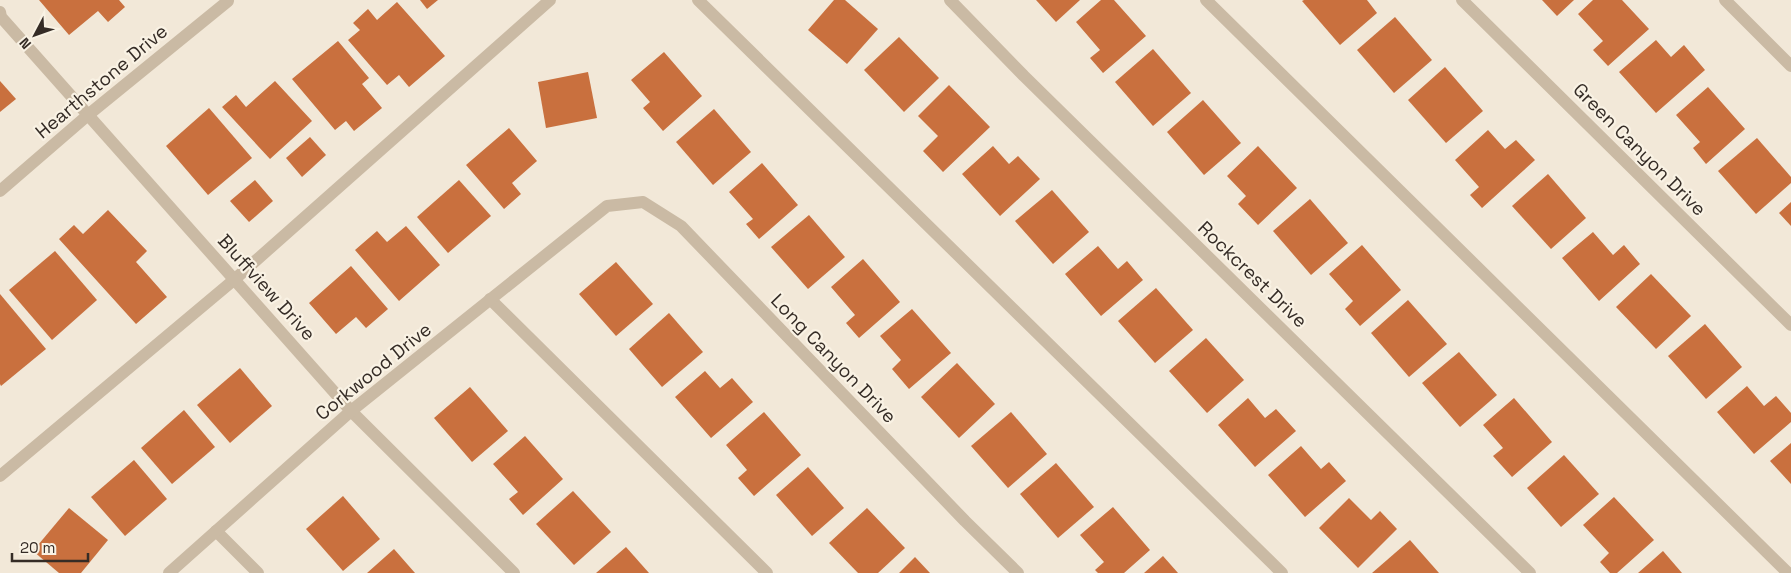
<svg xmlns="http://www.w3.org/2000/svg" width="1791" height="573" font-family="'Space Grotesk',sans-serif">
<style>
.building{fill:#c9703e}
.lines{fill:none;stroke-linecap:round;stroke-linejoin:round}
.lane{stroke:#cabaa4;stroke-width:12}
.street{stroke:#cabaa4;stroke-width:12}
.labels{text-anchor:middle;stroke-width:4.5;stroke-linejoin:round;paint-order:stroke}
.street-label{font-size:19px;fill:#352c26;stroke:#f9f2e4}
</style>
<rect width="100%" height="100%" fill="#f2e8d8"/>
<!-- building -->
<g class="building">
<path d="M39,0H119L125,7L108,22L98,11L69,35Z"/>
<path d="M420,0H438L427,9Z"/>
<path d="M834,0H845L878,29L847,64L808,30Z"/>
<path d="M1036,0H1080L1056,22Z"/>
<path d="M1101,0H1114L1146,36L1103,73L1090,58L1100,50L1076,22Z"/>
<path d="M1304,0H1367L1377,13L1340,45L1302,1Z"/>
<path d="M1542,0H1574L1557,16Z"/>
<path d="M1593,0H1622L1649,29L1608,66L1593,50L1603,41L1578,14Z"/>
<path d="M397,2L445,56L409,87L399,75L387,85L348,40L360,30L353,23L368,9L377,20Z"/>
<path d="M1395,17L1432,60L1394,93L1357,50Z"/>
<path d="M899,37L939,78L904,112L864,70Z"/>
<path d="M1656,40L1671,57L1684,45L1705,70L1656,113L1619,72Z"/>
<path d="M338,41L369,78L362,84L382,108L354,131L346,121L335,130L292,79Z"/>
<path d="M1153,49L1191,93L1153,126L1115,82Z"/>
<path d="M664,52L702,96L663,131L643,108L650,102L631,80Z"/>
<path d="M1445,67L1483,111L1446,143L1408,100Z"/>
<path d="M588,72L597,118L546,128L538,82Z"/>
<path d="M0,81L16,99L0,112Z"/>
<path d="M275,81L312,121L270,159L222,107L236,95L246,107Z"/>
<path d="M949,85L990,127L943,172L923,151L938,136L918,116Z"/>
<path d="M1708,87L1745,129L1706,164L1693,148L1700,142L1676,115Z"/>
<path d="M1203,100L1241,143L1204,175L1167,132Z"/>
<path d="M209,108L252,158L208,195L166,146Z"/>
<path d="M714,109L751,152L713,185L676,142Z"/>
<path d="M509,128L537,161L512,183L521,194L504,209L466,165Z"/>
<path d="M1488,130L1505,149L1516,140L1535,160L1482,208L1470,195L1479,187L1455,160Z"/>
<path d="M310,137L326,155L302,177L286,158Z"/>
<path d="M1757,138L1791,177V183L1756,214L1718,171Z"/>
<path d="M993,146L1009,164L1018,156L1040,179L1000,216L962,174Z"/>
<path d="M1258,146L1297,188L1258,225L1238,204L1246,196L1227,176Z"/>
<path d="M762,163L798,205L759,239L746,224L753,219L729,192Z"/>
<path d="M1548,174L1586,218L1551,249L1512,206Z"/>
<path d="M255,180L273,201L249,222L230,201Z"/>
<path d="M459,180L491,216L448,253L417,217Z"/>
<path d="M1052,190L1089,232L1053,264L1015,221Z"/>
<path d="M1310,199L1348,243L1311,275L1273,231Z"/>
<path d="M1791,202V226L1779,213Z"/>
<path d="M108,210L147,251L136,262L167,297L136,324L59,239L74,225L83,234Z"/>
<path d="M809,215L845,257L808,289L771,247Z"/>
<path d="M406,226L440,265L399,301L355,250L377,231L387,242Z"/>
<path d="M1593,232L1613,255L1624,245L1640,264L1599,301L1562,258Z"/>
<path d="M1362,245L1401,290L1360,326L1345,309L1353,301L1329,274Z"/>
<path d="M1098,246L1118,269L1127,261L1143,280L1101,316L1065,274Z"/>
<path d="M55,251L97,300L52,340L9,290Z"/>
<path d="M863,259L900,302L859,338L846,323L855,315L831,287Z"/>
<path d="M616,262L653,304L616,336L579,294Z"/>
<path d="M351,266L388,309L366,328L356,317L336,334L309,303Z"/>
<path d="M1651,274L1691,316L1656,349L1616,307Z"/>
<path d="M1156,288L1193,330L1155,363L1118,321Z"/>
<path d="M0,294L46,349L1,386L0,384Z"/>
<path d="M1408,300L1447,344L1409,377L1371,333Z"/>
<path d="M912,309L951,353L909,389L892,369L901,360L880,336Z"/>
<path d="M669,313L703,352L662,387L629,349Z"/>
<path d="M1705,324L1742,367L1706,399L1668,356Z"/>
<path d="M1206,338L1244,380L1207,413L1169,371Z"/>
<path d="M1459,352L1497,395L1460,427L1422,383Z"/>
<path d="M957,363L995,404L959,438L921,397Z"/>
<path d="M240,368L272,406L230,443L197,405Z"/>
<path d="M705,371L720,388L732,378L753,402L711,438L675,397Z"/>
<path d="M1747,386L1764,406L1776,396L1791,413V422L1754,454L1717,412Z"/>
<path d="M470,387L508,431L472,462L434,418Z"/>
<path d="M1248,398L1265,418L1276,409L1296,431L1255,467L1218,425Z"/>
<path d="M1514,398L1552,442L1512,477L1493,456L1503,448L1483,425Z"/>
<path d="M184,410L215,447L172,484L141,448Z"/>
<path d="M764,412L801,455L754,496L738,478L747,470L726,445Z"/>
<path d="M1011,412L1047,454L1008,488L971,446Z"/>
<path d="M525,436L563,479L523,515L509,499L518,492L493,464Z"/>
<path d="M1791,443V484L1770,461Z"/>
<path d="M1301,446L1321,469L1329,462L1346,481L1305,517L1268,475Z"/>
<path d="M1564,455L1599,494L1561,527L1527,488Z"/>
<path d="M134,460L167,499L125,536L91,497Z"/>
<path d="M1056,463L1094,507L1058,538L1020,494Z"/>
<path d="M808,467L844,508L812,536L776,495Z"/>
<path d="M573,491L611,532L574,565L536,524Z"/>
<path d="M343,496L380,539L343,571L306,529Z"/>
<path d="M1614,497L1654,540L1617,573H1610L1600,562L1609,553L1583,525Z"/>
<path d="M1349,498L1371,520L1380,511L1397,529L1358,568L1319,528Z"/>
<path d="M1113,507L1150,550L1124,573H1098L1095,570L1104,562L1080,535Z"/>
<path d="M69,508L108,540L81,573H59L33,551Z"/>
<path d="M867,508L905,548L878,573H858L829,543Z"/>
<path d="M1410,540L1439,573H1372Z"/>
<path d="M626,547L649,573H596Z"/>
<path d="M394,549L415,573H367Z"/>
<path d="M1663,551L1682,573H1638Z"/>
<path d="M1163,556L1178,573H1144Z"/>
<path d="M915,557L930,573H899Z"/>
</g>
<g class="lines">
<!-- lane -->
<g class="lane">
<path d="M698,0L1282,573"/>
<path d="M1206,0L1788,573"/>
<path d="M1725,0L1791,66"/>
<path d="M490,299L767,573"/>
<path d="M0,476L235,279L550,0"/>
<path d="M216,531L258,573"/>
</g>
<!-- street -->
<g class="street">
<path d="M950,0L1024,76L1530,573"/>
<path d="M1462,0L1791,325"/>
<path d="M0,12L1,17L351,411L514,573"/>
<path d="M0,191L88,115L228,1"/>
<path d="M169,573L351,411L607,206L643,202L681,226L965,521L1018,573"/>
</g>
</g>
<g class="labels">
<!-- street labels -->
<g class="street-label">
<text transform="translate(101 81) rotate(-40)" y="7">Hearthstone Drive</text>
<text transform="translate(1640 149) rotate(45)" y="7">Green Canyon Drive</text>
<text transform="translate(1253 274) rotate(44)" y="7">Rockcrest Drive</text>
<text transform="translate(267 287) rotate(48)" y="7">Bluffview Drive</text>
<text transform="translate(834 358) rotate(46)" y="7">Long Canyon Drive</text>
<text transform="translate(373 371) rotate(-39)" y="7">Corkwood Drive</text>
</g>
</g>
<!-- north arrow -->
<g transform="translate(35 35) rotate(229)" stroke="#f9f2e4" stroke-width="4" paint-order="stroke">
<path d="M0-4L9 19L0 12L-9 19Z" fill="#352c26"/>
<text y="-8" font-size="14" font-weight="bold" text-anchor="middle" fill="#352c26">N</text>
</g>
<!-- scale -->
<path d="M12 553v8h76v-8" fill="none" stroke="#352c26" stroke-width="2.5"/>
<text x="20" y="553" font-size="15" fill="#352c26" stroke="#f9f2e4" stroke-width="4" paint-order="stroke">20 m</text>
</svg>
